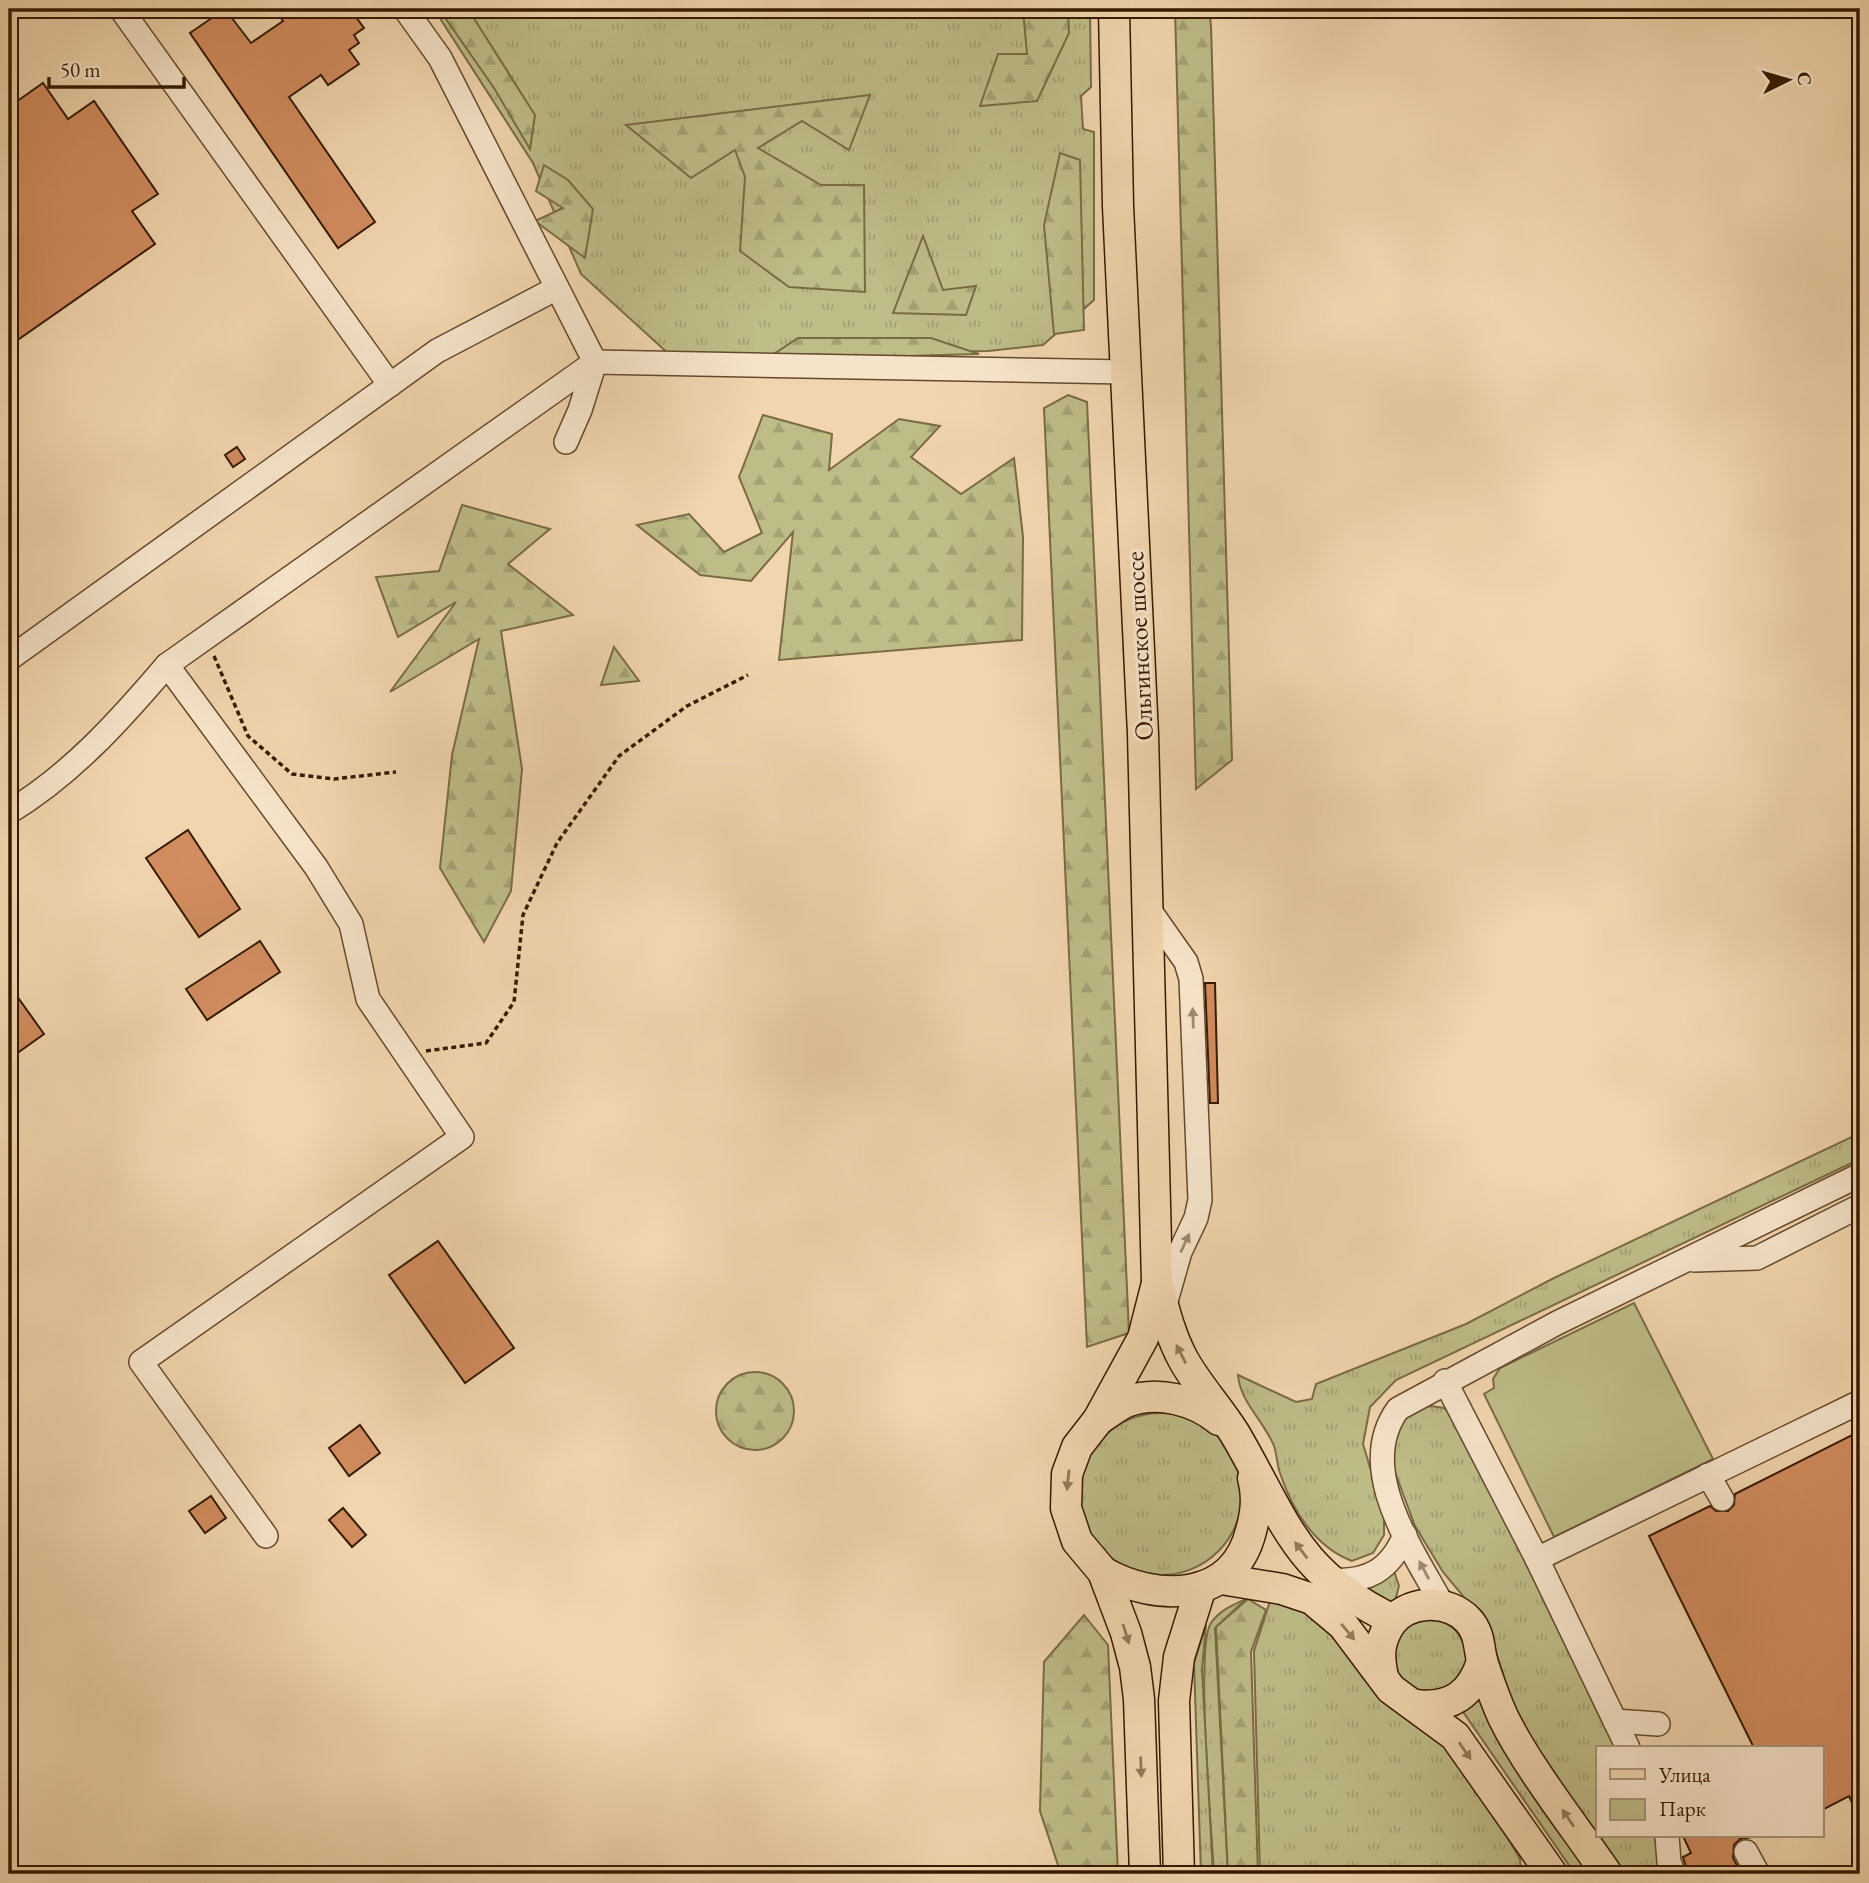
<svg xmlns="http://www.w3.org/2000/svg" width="1869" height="1883" font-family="'EB Garamond',serif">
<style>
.grass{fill:url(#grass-tufts);stroke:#7a6b44;stroke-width:2}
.forest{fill:url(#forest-firs);stroke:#7a6b44;stroke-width:2}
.park{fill:#bebc87;stroke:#7a6b44;stroke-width:2}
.building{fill:#d18c5f;stroke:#361a00;stroke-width:2}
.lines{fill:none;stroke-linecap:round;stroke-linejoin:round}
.minor-casing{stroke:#65492c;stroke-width:26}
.major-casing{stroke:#361a00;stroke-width:33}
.path{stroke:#361a00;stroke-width:3.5;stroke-dasharray:5 3.5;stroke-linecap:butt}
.minor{stroke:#f6e4ca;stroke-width:23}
.major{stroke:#f1d5ae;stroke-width:30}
.oneway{fill:#a0896f}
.oneway2{fill:#947857}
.labels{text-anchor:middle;stroke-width:6;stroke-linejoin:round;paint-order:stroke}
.street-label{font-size:26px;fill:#361a00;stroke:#f6e4ca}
</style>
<defs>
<pattern id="grass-tufts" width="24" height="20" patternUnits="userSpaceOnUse" patternTransform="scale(1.75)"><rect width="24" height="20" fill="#bebc87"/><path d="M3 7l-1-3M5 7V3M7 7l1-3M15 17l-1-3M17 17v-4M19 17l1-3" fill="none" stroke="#a4a173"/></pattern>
<pattern id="forest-firs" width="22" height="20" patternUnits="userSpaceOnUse" patternTransform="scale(1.75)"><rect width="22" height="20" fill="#bebc87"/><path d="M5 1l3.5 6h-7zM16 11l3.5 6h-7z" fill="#a4a173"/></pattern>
</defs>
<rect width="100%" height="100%" fill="#f1d5ae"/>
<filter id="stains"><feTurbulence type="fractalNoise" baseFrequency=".00286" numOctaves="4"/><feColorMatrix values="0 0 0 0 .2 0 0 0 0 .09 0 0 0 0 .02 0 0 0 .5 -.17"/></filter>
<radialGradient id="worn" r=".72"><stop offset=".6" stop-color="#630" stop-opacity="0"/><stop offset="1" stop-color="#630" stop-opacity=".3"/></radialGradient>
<!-- grass -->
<g class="grass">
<path d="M434,9H1090L1091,87L1081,96L1083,129L1094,132V300L1043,345L988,351L672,357L581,274L533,163Z"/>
<path d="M1860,1133V1159L1396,1380L1370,1407L1363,1444L1384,1514V1535L1373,1553L1352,1561C1315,1547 1292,1510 1280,1473C1277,1464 1277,1455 1274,1446C1264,1421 1240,1402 1238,1375L1296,1402L1312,1399L1316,1384L1466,1324L1554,1278Z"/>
<path d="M1431,1406L1444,1408L1456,1418L1616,1748H1598V1836H1658L1666,1874H1615L1542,1764L1512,1703L1488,1626L1443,1572L1415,1526L1389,1456L1394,1425L1413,1410Z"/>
<circle cx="1161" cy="1494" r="81"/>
<path d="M1393,1568L1399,1586L1395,1601L1388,1605L1357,1587Z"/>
<path d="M1293,1598L1332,1626L1363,1678L1390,1701L1437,1734L1489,1806L1520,1859L1521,1874H1467L1463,1871L1465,1874H1260L1254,1651L1270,1601Z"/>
<path d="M1246,1599L1215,1628L1228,1874H1214C1212,1835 1195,1646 1211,1623C1220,1610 1233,1605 1246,1599Z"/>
<path d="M1432,1619C1457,1624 1462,1636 1469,1659L1450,1691L1412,1692L1394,1672C1393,1641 1396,1623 1432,1619Z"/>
<path d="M1206,1625L1202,1669L1213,1874H1201L1194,1663Z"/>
<path d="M1483,1685L1598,1874H1575L1457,1703Z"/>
</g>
<!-- forest -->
<g class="forest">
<path d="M439,9H468L535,115L530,149L494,88Z"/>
<path d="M1023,9H1068L1069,33L1037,101L980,106L998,54H1027Z"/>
<path d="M1175,9H1209L1211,26L1232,760L1196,789Z"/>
<path d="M870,95L849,150L802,121L758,148L821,185H864L865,292L789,287L740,251L745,177L735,150L691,178L626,125Z"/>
<path d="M1060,153L1080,160L1084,330L1054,334L1044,225Z"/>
<path d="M544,165L568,180L593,209L585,258L535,221L563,208L536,191Z"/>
<path d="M923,236L943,290L976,286L966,315L893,313Z"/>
<path d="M798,338H931L979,354L765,360Z"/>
<path d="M1068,395L1087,402L1129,1333L1087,1347L1044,408Z"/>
<path d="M763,415L832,434L829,470L899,419L940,426L911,457L961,494L1014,458L1023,537L1022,640L779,660L793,532L751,581L700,575L637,525L689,514L724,552L762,533L739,477Z"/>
<path d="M462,505L550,529L508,564L573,615L501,631L522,769L511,891L484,942L440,868L452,755L479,639L390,692L456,602L398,637L376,577L439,571Z"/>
<path d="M614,647L639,681L601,685Z"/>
<circle cx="755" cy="1411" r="39"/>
<path d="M1248,1599L1266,1610L1251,1652L1258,1874H1228L1216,1627Z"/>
<path d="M1084,1615L1108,1645L1118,1874H1061L1040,1811L1044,1662Z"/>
</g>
<!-- park -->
<path class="park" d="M1634,1303L1713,1459L1554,1537L1484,1394L1494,1388L1493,1379L1500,1368Z"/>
<!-- building -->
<g class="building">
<path d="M225,9L251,43L283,21L274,9H350L364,28L354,35L359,43L349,50L359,64L328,85L321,75L289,97L375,222L338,248L190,33Z"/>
<path d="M43,83L68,119L94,101L158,194L132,211L155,244L9,346V107Z"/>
<path d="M237,447L245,459L233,467L225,455Z"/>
<path d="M188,830L240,909L199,937L146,858Z"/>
<path d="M260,941L280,972L207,1020L186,989Z"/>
<path d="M1205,983H1215L1218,1103H1210Z"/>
<path d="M9,985L44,1034L9,1059Z"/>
<path d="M438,1241L514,1348L465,1383L389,1275Z"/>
<path d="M360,1425L380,1453L349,1476L329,1448Z"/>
<path d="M1860,1431V1820L1849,1796L1822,1810V1748H1754L1649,1536L1710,1506L1716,1511H1728L1734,1505L1735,1494Z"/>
<path d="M211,1496L226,1518L205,1533L189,1511Z"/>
<path d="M343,1508L366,1535L352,1547L329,1520Z"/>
<path d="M1683,1836H1758L1740,1839L1734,1845L1733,1858L1742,1874H1688L1683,1857L1691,1853Z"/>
</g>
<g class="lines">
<!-- minor casing -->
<g class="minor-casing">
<g id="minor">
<path d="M121,9L390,385"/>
<path d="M405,9L440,58L595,362L580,410L566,442"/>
<path d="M9,659L437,351L557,288"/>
<path d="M167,665L316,867L351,924L368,999L462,1137L141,1362L266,1536"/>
<path d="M9,812C71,775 121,719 167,665L595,362L1126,372"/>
<path d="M1148,908L1186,962L1191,979L1200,1200L1196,1218L1180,1252L1164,1308"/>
<path d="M1694,1260L1757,1258L1860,1206"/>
<path d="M1445,1381L1537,1559L1860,1402"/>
<path d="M1708,1475L1722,1499"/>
<path d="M1537,1559L1628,1748"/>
<path d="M1329,1580C1368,1583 1390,1570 1405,1535"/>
<path d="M1443,1606C1413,1550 1354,1469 1398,1409L1557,1323L1860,1175"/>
<path d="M1615,1721L1658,1724"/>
<path d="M1667,1836L1669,1862L1674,1874"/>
<path d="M1746,1852L1758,1874"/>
</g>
</g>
<!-- major casing -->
<g class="major-casing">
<g id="major">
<path d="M1114,9L1118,206L1143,734L1157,1283C1164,1309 1170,1335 1183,1359C1197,1385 1219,1408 1235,1434C1286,1521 1294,1572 1393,1620"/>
<path d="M1098,1420C1107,1414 1117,1406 1126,1402C1158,1390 1194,1400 1219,1420"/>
<path d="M1103,1572C1156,1602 1233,1603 1251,1531C1256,1513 1258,1497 1253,1478"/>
<path d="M1221,1579L1282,1589L1312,1599L1343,1625L1391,1689L1455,1736L1552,1874"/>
<path d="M1383,1677C1379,1658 1378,1644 1389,1626C1405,1600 1447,1598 1468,1620C1481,1634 1478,1648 1483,1664C1489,1682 1496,1702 1504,1719C1529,1769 1575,1827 1607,1874"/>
<path d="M1415,1705C1450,1709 1472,1695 1482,1661"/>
<path d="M1145,1874L1139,1699L1135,1667L1126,1633L1103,1572L1077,1541L1066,1508L1067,1474L1077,1447L1098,1420L1143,1338L1156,1287"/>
<path d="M1179,1874L1174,1701L1179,1657L1201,1587"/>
</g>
</g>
<!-- path -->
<g class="path">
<path d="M214,656L248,736L292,774L334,779L396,772"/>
<path d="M426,1051L486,1043L514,1002L523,915L557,843L619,756L687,706L748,675"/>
</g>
<!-- minor -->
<use href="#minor" class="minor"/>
<!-- major -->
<use href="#major" class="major"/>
</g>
<!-- one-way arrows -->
<defs><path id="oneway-solid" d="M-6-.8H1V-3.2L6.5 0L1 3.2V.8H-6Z" transform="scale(1.75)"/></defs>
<g class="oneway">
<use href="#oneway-solid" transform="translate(1193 1018) rotate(-92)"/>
<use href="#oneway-solid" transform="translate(1185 1243) rotate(-65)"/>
<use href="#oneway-solid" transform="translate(1424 1570) rotate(-118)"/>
</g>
<g class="oneway2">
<use href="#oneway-solid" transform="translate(1181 1354) rotate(-117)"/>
<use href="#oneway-solid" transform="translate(1068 1480) rotate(96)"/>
<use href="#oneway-solid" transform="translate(1301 1550) rotate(-127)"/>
<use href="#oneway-solid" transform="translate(1348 1632) rotate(50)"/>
<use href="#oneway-solid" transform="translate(1126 1634) rotate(73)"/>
<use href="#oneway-solid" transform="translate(1465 1751) rotate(55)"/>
<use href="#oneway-solid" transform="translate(1141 1767) rotate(88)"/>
<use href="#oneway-solid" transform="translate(1568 1818) rotate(-124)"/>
</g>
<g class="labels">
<!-- street labels -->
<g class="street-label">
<text transform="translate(1139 646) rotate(-93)" y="9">Ольгинское шоссе</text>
</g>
</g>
<!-- margin -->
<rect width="1869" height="1883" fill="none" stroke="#f1d5ae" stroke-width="35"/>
<rect x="10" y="10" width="1848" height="1862" fill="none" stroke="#361a00" stroke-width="3.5"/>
<rect x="18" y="18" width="1834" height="1848" fill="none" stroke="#361a00" stroke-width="2"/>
<!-- legend -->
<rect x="1596" y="1746" width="228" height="91" fill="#f6e4ca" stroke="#a99379" stroke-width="2"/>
<rect x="1610" y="1769" width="35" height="10" fill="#f1d5ae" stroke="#a99379" stroke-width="2"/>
<text x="1659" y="1782" font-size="21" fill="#361a00">Улица</text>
<rect x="1610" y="1799" width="35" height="21" fill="#bebc87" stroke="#a99379" stroke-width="2"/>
<text x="1659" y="1816" font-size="21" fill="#361a00">Парк</text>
<!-- north arrow -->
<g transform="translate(1788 80) rotate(85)" stroke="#f6e4ca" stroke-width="5" paint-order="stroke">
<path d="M0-5L12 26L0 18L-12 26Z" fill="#361a00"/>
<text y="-10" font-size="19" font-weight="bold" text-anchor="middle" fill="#361a00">С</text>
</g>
<!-- scale -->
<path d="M49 77v10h135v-10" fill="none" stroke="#361a00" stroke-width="3.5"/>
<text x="60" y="77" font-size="21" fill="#361a00" stroke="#f6e4ca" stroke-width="5" paint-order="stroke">50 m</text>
<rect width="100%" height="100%" filter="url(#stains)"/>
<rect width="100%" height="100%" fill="url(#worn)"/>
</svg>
